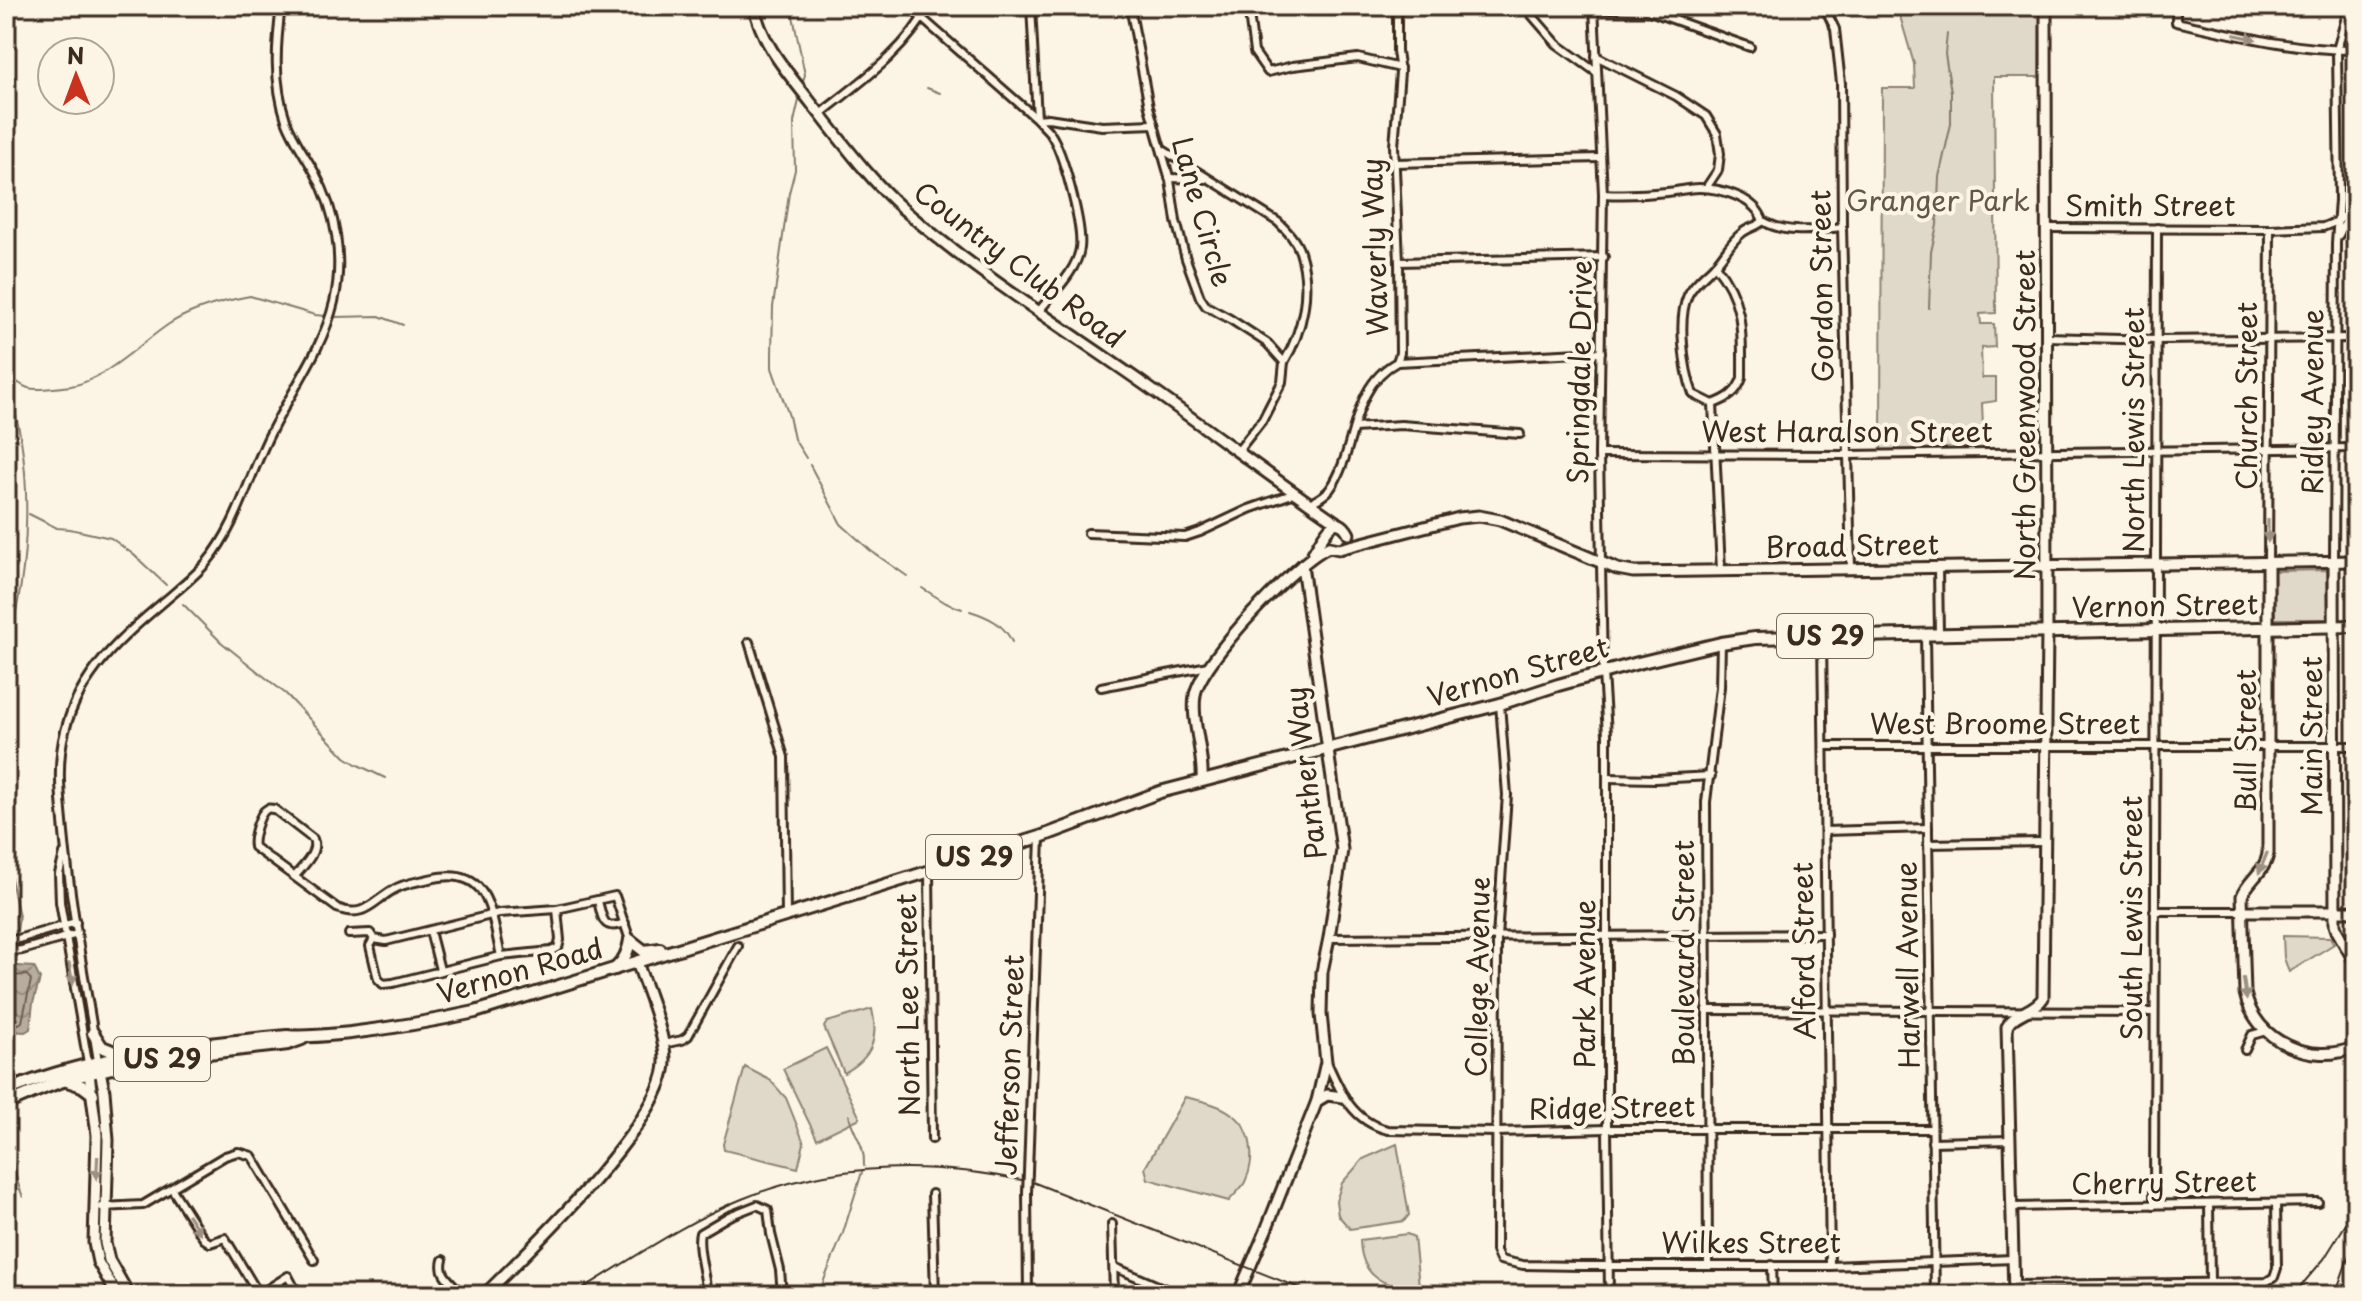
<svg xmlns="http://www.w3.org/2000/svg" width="2362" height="1301" font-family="'Playpen Sans',sans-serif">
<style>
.park{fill:#e0d8c8;stroke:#8e8173;stroke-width:2}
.water{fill:url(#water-waves);stroke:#85796b;stroke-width:2}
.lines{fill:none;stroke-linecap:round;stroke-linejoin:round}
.shore{stroke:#6d5e51;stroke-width:2}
.stream{stroke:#85796b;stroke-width:2}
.street-casing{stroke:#3b2a1e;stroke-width:12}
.secondary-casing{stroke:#3b2a1e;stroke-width:15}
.primary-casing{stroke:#3b2a1e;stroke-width:16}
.street{stroke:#fcf5e5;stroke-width:6}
.secondary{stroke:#fcf5e5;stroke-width:9}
.primary{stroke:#fcf5e5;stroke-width:10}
.rail{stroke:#3b2a1e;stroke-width:2}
.street-bridge-casing{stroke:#3b2a1e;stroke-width:12;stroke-linecap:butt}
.street-bridge{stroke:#fcf5e5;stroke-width:6}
.oneway{fill:#9c9082}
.labels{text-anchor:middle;stroke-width:8;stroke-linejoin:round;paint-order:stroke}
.shield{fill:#fcf5e5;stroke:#75675a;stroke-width:2}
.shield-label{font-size:26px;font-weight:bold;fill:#3b2a1e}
.park-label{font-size:28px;fill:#645648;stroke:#fcf5e5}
.street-label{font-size:28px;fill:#3b2a1e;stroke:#fcf5e5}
</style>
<defs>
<pattern id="water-waves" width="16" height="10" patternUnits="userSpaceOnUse" patternTransform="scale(2)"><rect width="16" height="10" fill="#b7ad9e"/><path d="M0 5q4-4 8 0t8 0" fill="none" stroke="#968d80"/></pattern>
</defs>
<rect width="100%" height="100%" fill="#fcf5e5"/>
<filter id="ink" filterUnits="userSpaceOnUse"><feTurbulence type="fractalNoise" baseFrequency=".0125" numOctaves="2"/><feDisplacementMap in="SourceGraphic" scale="16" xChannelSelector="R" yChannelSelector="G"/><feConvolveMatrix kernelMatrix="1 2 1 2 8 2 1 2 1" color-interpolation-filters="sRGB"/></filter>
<g filter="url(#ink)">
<!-- park -->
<g class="park">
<path d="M1897,6H2040L2039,77H1994L1996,313L1980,314L1981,324H1994L1995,347L1981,348L1982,378H1996V401L1982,403L1984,450L1881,452L1882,88H1915L1914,64Z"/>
<path d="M2327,570L2328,619H2275L2274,571Z"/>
<path d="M2283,936L2330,937L2334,944L2289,972L2284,958Z"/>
<path d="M872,1009C879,1039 872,1058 844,1073L824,1027L827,1022Z"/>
<path d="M826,1048L860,1118L817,1139L783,1069Z"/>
<path d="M745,1067L770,1080L786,1098L804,1143L798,1168L724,1150L723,1144Z"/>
<path d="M1185,1097C1201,1101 1219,1104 1232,1114C1253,1128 1256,1160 1245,1182C1242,1188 1234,1195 1229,1201L1148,1179L1145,1168Z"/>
<path d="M1397,1144L1409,1215L1404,1221L1350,1229L1338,1215L1336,1201L1342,1183L1363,1159Z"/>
<path d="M1407,1234L1414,1237L1419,1286C1384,1289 1361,1277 1360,1240Z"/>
</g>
<!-- water -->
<path class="water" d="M17,966L34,967L40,979L33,1003L30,1029L25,1032L9,1031L6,1027V969Z"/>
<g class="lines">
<!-- shore -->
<path class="shore" d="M6,976L27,975L31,980L22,1022L19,1024L6,1023"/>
<!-- stream -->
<g class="stream">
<path d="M791,6L805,75L803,81"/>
<path d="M927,88L940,93"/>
<path d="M800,96L794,122L795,170L789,193L773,307L772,354V368L789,416L794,439L806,458"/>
<path d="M1929,308L1931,252L1937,225L1939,177L1951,124V92L1945,54L1947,34"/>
<path d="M336,317L379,316L403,325"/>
<path d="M6,378C15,378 19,385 28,388C39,391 59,387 71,386C103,381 142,342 169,324C192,309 223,301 250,296L315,315L326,316"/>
<path d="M6,386C36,459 30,575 6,649"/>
<path d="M810,465L841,524L871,551L907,576"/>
<path d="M29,514L57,528L70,529L111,538L134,555L166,585"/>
<path d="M922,588L946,603L962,609"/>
<path d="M183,604L221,642L286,694L345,757L356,764L385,778"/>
<path d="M970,611C989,617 1004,624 1012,642"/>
<path d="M6,855L19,917L17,931"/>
<path d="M849,1115C854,1137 865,1142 864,1166"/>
<path d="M12,1118C10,1145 12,1172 23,1197"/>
<path d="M818,1295L843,1233L862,1172"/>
</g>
<!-- street casing -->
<g class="street-casing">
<g id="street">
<path d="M908,6L1037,119C1041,124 1046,128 1050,133C1063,151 1083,226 1080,248C1077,271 1053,293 1039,311"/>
<path d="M1031,6L1037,119L1048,118L1102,126L1154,124"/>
<path d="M1130,6L1149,107L1170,180L1176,221L1186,259L1200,297L1206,306L1230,319L1267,343L1284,362L1282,382L1263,419L1238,451"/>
<path d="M1248,6L1254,52L1268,72L1293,66L1358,58L1400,68"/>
<path d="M1397,6V51L1400,72L1394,146L1399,262L1400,353L1397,362"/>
<path d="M1524,6L1557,44L1596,72"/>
<path d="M1594,6L1603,194L1599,454L1603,673L1607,734V1129L1609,1295"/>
<path d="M1824,6L1835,29L1841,83L1842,227L1851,568"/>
<path d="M2176,6V22C2236,35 2295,50 2356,50"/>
<path d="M1594,9L1647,10L1750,47"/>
<path d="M1596,56L1676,96L1706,116L1717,134L1720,154L1718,170L1706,188"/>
<path d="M820,114C859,83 906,51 929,6"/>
<path d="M1163,150L1278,222C1287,231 1296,240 1300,252C1312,289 1303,331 1284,362"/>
<path d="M1395,163L1600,158"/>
<path d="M1169,178L1205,179"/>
<path d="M1603,194C1622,195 1649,194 1667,192C1678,191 1688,188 1699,188C1721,188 1756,198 1763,221C1786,235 1817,230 1842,227"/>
<path d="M2343,227H2356"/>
<path d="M2047,228L2270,229L2323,227L2338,221L2356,205"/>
<path d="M2339,235L2347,219L2356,213"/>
<path d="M1399,262L1604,257"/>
<path d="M2047,337L2156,340L2356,338"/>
<path d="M1713,404L1693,394C1684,369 1677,319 1688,295C1694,283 1704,276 1713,267C1724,256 1730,242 1742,233C1749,227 1757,227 1763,221"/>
<path d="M1713,404L1721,570"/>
<path d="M1713,404C1727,399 1737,393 1742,378C1742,333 1745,302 1715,265"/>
<path d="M1354,428L1401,425L1520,434"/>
<path d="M1599,454L1847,455L2356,448"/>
<path d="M1309,504C1316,500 1325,496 1330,489C1357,452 1349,387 1397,362L1601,352"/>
<path d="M1088,533L1185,537L1200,532L1249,509L1295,493"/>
<path d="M2334,561L2336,243L2339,200L2337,50L2349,6"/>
<path d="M2268,562L2270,229"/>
<path d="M1938,567L1939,634"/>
<path d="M1925,635L1935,1295"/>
<path d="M1822,637L1830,1266"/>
<path d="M749,642L784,757L786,916"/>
<path d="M1101,687L1208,666"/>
<path d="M1500,704L1507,795L1497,937L1496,1251L1500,1260L1523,1265L1580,1266H1830L2013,1259"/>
<path d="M1824,746H2356"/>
<path d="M1607,778L1655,779L1711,776"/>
<path d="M1825,831L1928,828"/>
<path d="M1928,844L2044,842"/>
<path d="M64,854L59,874L60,902L88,1063"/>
<path d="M929,871L932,1139"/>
<path d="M295,876C303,866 319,852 313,839L274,809C272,809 269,808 267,809C259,813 252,839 254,847L337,908C364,919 372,902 393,890C404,883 417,882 429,879C490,864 490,910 501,956"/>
<path d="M598,901C603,919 602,931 625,923"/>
<path d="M2154,911H2243"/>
<path d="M430,931L440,970"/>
<path d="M349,934L370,933L374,939L386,941L499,913L557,909L615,896L630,940"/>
<path d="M1329,938L1826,934"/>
<path d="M374,939L370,946L378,979L383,984L393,983L501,956L551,951L558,948L560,940L557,909"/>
<path d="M6,940L18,939L76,922"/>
<path d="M6,952L22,950L77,934"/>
<path d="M1706,1010L2154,1012"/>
<path d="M663,1044L682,1040L688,1036L738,946"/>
<path d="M2245,1050L2252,1035L2266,1031"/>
<path d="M98,1061C86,985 71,909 64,833C61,798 56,765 65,731C80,672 122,637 167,599C181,587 195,576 207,562C238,525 249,475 271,432C292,390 323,349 334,302C344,258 336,212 315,173C305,155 293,139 286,120C273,81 276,45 281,6"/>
<path d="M1327,1062C1340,1092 1353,1122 1388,1130L1497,1132L1607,1129H1932"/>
<path d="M1932,1142L2010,1140"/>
<path d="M1028,1172L1040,837"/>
<path d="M172,1189L204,1239L210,1243L225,1238L255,1288L263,1292L288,1276L296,1291L289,1295"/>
<path d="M1027,1192L1028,1295"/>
<path d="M932,1194L935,1295"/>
<path d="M2209,1204L2210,1282"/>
<path d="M2154,1205L2157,228"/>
<path d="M102,1207L143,1205L225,1156L238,1152L252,1156L314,1260"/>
<path d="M2012,1207L2318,1202"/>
<path d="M1112,1224L1114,1295"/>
<path d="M443,1260C439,1274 449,1279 457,1289V1295"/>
<path d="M1708,1265L1706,802L1720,687L1721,643"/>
<path d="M1772,1265L1773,1295"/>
<path d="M1114,1267L1179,1295"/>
<path d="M2014,1285L2266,1282L2274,1277L2277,1268L2276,1203"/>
<path d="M6,1293L9,1295"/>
<path d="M707,1295C706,1277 696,1247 700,1233L729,1216L757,1205L768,1210L771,1234L780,1270L782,1295"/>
</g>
</g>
<!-- secondary casing -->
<g class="secondary-casing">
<g id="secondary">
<path d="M754,6C761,44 789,74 812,104C840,139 869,179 903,209C979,275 1066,329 1148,387C1212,432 1275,480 1339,524"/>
<path d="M1329,547L1339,549L1459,518L1479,516L1500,520L1617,569L1633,572L2356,561"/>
<path d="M1313,553C1321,542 1334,506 1349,534"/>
<path d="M2334,561L2335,925L2337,931L2356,964"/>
<path d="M2268,562V854C2265,872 2248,880 2242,896L2245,993C2255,1042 2312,1066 2356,1047"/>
<path d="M1202,780C1204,752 1191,722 1195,695C1200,662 1298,559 1329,547"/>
<path d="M2243,911H2356"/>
<path d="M99,1065L104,1091L108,1140L105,1243L109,1260L129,1295"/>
<path d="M88,1066L97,1135L94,1243L98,1262L117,1295"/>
<path d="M1317,1101L1327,1095L1343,1097"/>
<path d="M484,1295C528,1252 664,1121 665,1062C666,1035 646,989 637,962"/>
<path d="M1238,1295L1266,1230L1317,1101L1326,1062L1321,1014L1322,972L1329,938L1342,850L1302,565"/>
<path d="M2014,1295L2007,1027C2014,1012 2034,1012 2043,998L2047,632L2046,6"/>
</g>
</g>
<!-- primary casing -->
<g class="primary-casing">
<g id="primary">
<path d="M630,940L644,951L660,949"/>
<path d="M615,969C624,960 628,953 630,940"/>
<path d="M93,1033L102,1047L122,1055"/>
<path d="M67,1081L82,1086L93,1094"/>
<path d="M6,1091C98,1054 189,1045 287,1036C308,1038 329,1035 350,1033C392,1028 434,1021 475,1012L1040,837L1160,792L1500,704L1558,685L1638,663L1721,643L1755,638L2356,626"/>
<path d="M6,1104C25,1096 44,1087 63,1081C135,1058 213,1053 288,1044L302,1039"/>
</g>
</g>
<!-- street -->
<use href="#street" class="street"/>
<!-- secondary -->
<use href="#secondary" class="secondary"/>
<!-- primary -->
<use href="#primary" class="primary"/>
<!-- rail -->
<g class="rail">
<path d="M572,1295C628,1262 682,1223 742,1199C835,1161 937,1161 1035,1183L1317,1295"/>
<path d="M2293,1295L2324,1259L2356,1208"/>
<path d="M2335,1295L2356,1236"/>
</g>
<!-- street-bridge casing -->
<g class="street-bridge-casing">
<path id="street-bridge" d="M1027,1192L1028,1172"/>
</g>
<!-- street-bridge -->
<use href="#street-bridge" class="street-bridge"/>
</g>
<!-- one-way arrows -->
<defs><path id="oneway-solid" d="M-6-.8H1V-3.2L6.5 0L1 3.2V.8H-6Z" transform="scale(2)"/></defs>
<g class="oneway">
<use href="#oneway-solid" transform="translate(2245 37) rotate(12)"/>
<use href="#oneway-solid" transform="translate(2268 531) rotate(90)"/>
<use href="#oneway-solid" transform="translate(2263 863) rotate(112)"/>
<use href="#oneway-solid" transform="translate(71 974) rotate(80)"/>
<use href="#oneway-solid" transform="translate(2245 989) rotate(82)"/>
<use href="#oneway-solid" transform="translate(97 1168) rotate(93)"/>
<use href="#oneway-solid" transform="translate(194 1224) rotate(57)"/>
</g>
</g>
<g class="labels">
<!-- shield labels -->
<g class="shield">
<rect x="1777" y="614" width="96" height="44" rx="6"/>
<rect x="926" y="835" width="96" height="44" rx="6"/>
<rect x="114" y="1037" width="96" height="44" rx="6"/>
</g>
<g class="shield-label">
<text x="1825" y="645">US 29</text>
<text x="974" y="866">US 29</text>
<text x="162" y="1068">US 29</text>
</g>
<!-- park labels -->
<g class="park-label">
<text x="1938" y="211">Granger Park</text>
</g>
<!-- street labels -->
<g class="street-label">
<text x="2150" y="216">Smith Street</text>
<text transform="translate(1202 212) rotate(74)" y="10">Lane Circle</text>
<text transform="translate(1375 247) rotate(-92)" y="10">Waverly Way</text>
<text transform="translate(1019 265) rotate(37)" y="10">Country Club Road</text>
<text transform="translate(1822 286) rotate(-91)" y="10">Gordon Street</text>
<text transform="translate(1580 372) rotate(-89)" y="10">Springdale Drive</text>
<text transform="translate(2247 396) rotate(-90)" y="10">Church Street</text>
<text transform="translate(2313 402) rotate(-90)" y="10">Ridley Avenue</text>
<text transform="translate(2025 415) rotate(-90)" y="10">North Greenwood Street</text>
<text transform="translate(2134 430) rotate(-90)" y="10">North Lewis Street</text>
<text x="1847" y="442">West Haralson Street</text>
<text transform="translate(1852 546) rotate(-1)" y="10">Broad Street</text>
<text transform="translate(2165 606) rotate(-1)" y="10">Vernon Street</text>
<text transform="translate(1518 672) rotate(-16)" y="10">Vernon Street</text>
<text x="2005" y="734">West Broome Street</text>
<text transform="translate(2312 736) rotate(-90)" y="10">Main Street</text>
<text transform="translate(2246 741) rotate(-90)" y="10">Bull Street</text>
<text transform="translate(1306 773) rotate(-97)" y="10">Panther Way</text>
<text transform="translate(2132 918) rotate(-90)" y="10">South Lewis Street</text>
<text transform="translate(1804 951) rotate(-91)" y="10">Alford Street</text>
<text transform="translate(1684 953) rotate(-90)" y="10">Boulevard Street</text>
<text transform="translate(1908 965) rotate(-91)" y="10">Harwell Avenue</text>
<text transform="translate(520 971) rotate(-16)" y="10">Vernon Road</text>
<text transform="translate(1478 977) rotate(-89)" y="10">College Avenue</text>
<text transform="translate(1585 984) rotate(-90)" y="10">Park Avenue</text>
<text transform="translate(908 1005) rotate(-91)" y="10">North Lee Street</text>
<text transform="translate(1010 1065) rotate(-88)" y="10">Jefferson Street</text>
<text transform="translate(1612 1108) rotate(-1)" y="10">Ridge Street</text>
<text transform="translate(2164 1183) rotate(-1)" y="10">Cherry Street</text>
<text x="1751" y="1253">Wilkes Street</text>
</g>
</g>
<!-- margin -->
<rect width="2362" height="1301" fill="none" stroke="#fcf5e5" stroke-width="32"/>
<rect x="16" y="16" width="2330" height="1269" fill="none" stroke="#3b2a1e" stroke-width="3" filter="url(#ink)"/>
<!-- north arrow -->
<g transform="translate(76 76) rotate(359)"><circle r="38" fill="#fcf5e5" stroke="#afa495" stroke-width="2"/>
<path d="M0-6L14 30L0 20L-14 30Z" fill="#c8321e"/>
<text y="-12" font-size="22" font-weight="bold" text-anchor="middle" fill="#3b2a1e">N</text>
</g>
</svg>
